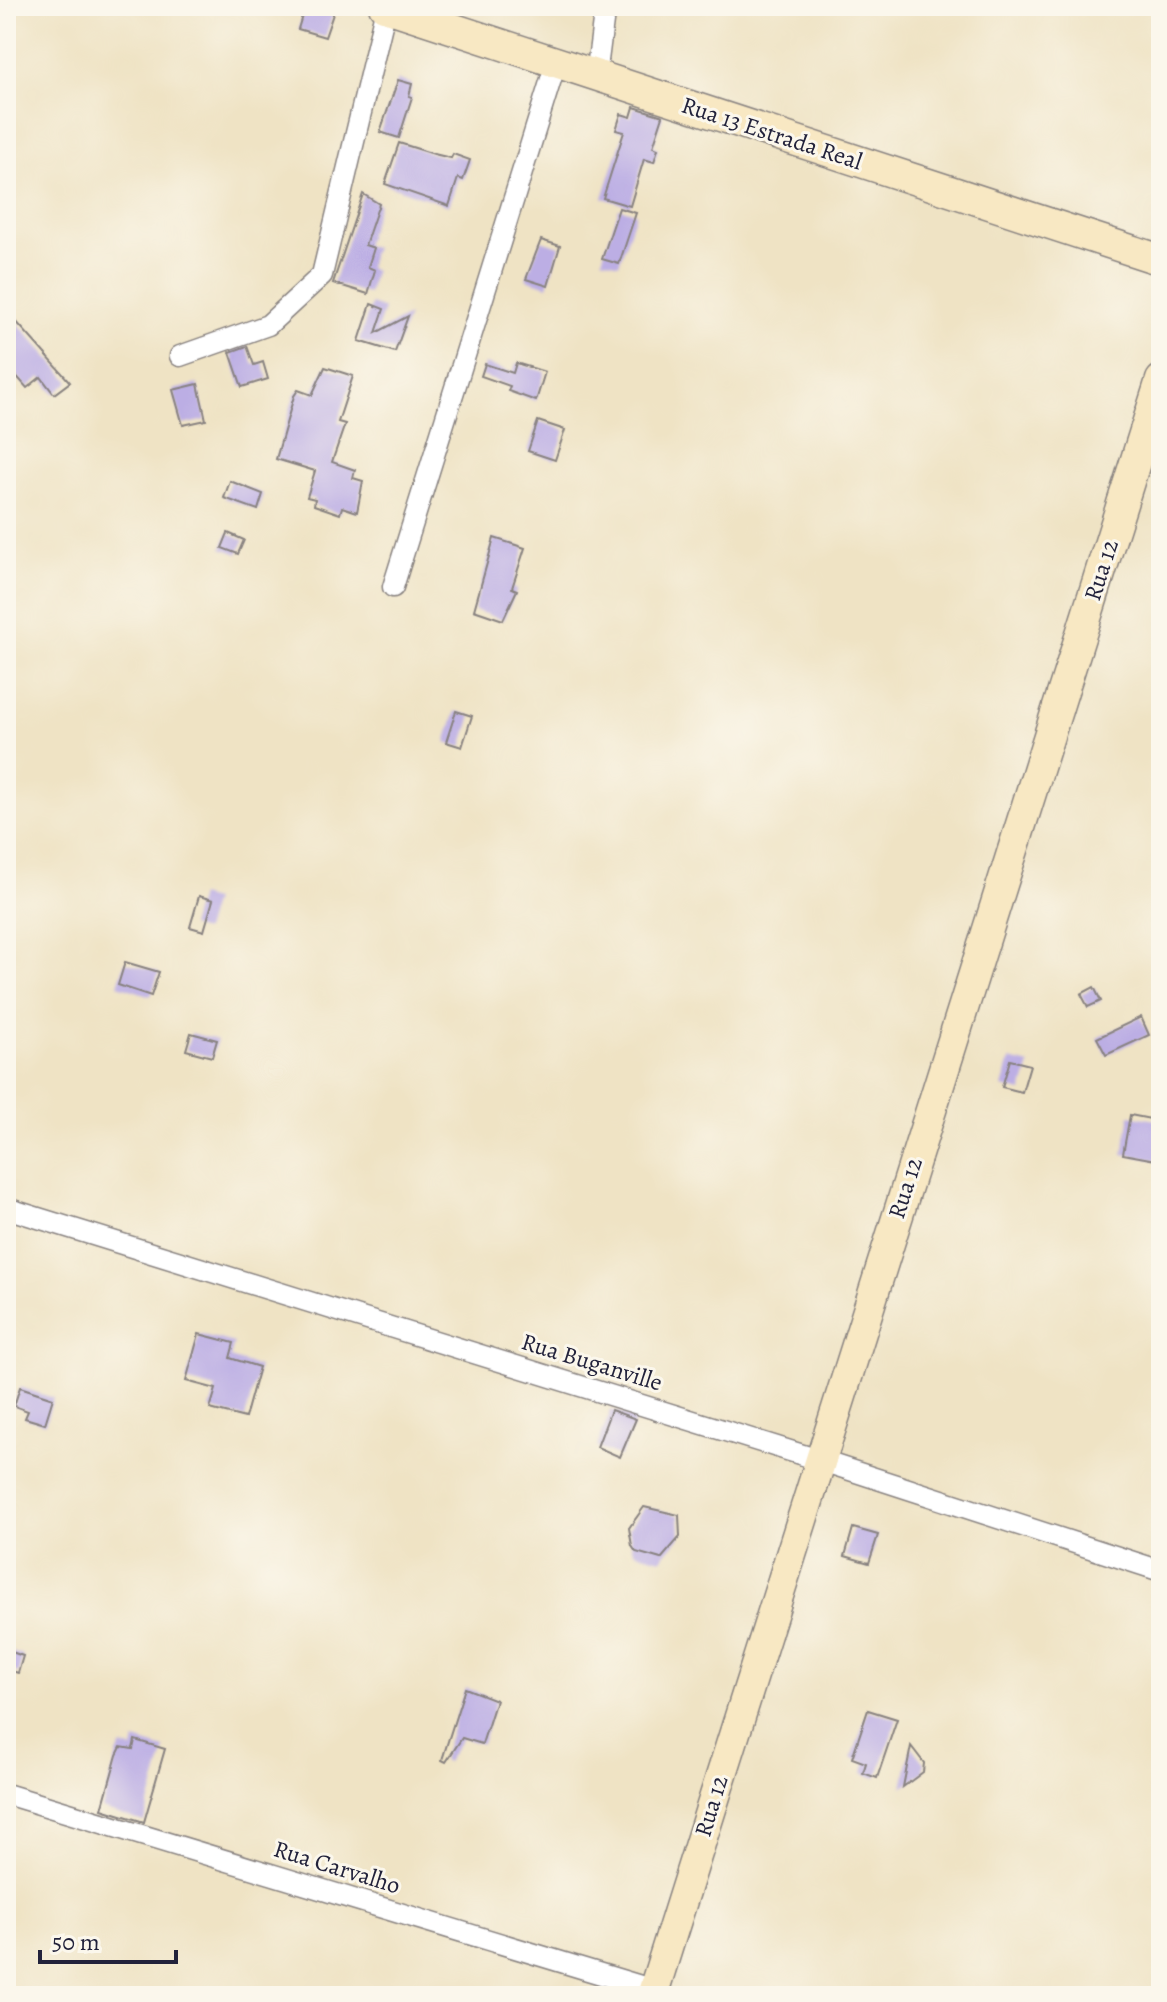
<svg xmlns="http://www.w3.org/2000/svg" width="1167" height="2002" font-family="Alegreya,serif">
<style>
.building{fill:#bcaee4}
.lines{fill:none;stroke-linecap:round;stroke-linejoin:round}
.street-casing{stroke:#888280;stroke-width:23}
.secondary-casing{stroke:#888280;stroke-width:33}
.street{stroke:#fff;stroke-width:20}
.secondary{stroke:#f8e8c3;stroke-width:30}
.labels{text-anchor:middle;stroke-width:6;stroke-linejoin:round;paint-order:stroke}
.street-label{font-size:24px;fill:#22223b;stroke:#fbf7ec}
</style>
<rect width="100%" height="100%" fill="#fbf7ec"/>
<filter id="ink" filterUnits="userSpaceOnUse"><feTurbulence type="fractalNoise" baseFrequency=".0125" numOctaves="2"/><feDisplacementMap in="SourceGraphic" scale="16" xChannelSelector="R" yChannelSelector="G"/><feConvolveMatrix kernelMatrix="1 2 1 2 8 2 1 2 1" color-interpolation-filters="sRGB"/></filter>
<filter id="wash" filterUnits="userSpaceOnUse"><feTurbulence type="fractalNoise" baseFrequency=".006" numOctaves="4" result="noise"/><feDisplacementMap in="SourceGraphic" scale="32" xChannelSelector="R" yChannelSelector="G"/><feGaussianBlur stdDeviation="1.8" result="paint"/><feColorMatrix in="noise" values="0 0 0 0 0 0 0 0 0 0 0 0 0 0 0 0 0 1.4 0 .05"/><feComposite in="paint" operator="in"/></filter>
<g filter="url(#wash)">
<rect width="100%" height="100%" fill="#efe3c4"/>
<g id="blocks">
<!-- building -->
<g class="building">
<path d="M305,6L334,11L325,37L298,29Z"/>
<path d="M398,80L412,84L409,96L412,97L399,138L380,132Z"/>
<path d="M634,107L663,116L653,147L658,149L654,162L644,159L630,206L603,198L624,132L616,130L621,114L631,117Z"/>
<path d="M399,143L434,154L451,158L453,154L470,160L463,180L458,178L449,206L385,184Z"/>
<path d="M363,194L379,204L365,245L374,248L368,267L375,270L368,294L333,283Z"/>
<path d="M619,208L636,213L619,264L602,259Z"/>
<path d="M541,240L560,246L548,286L526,279Z"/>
<path d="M371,304L384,309L376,333L408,316L395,352L359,341Z"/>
<path d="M6,310L70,382L54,394L41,377L27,388L6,364Z"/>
<path d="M247,346L254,365L263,362L268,379L242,387L230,352Z"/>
<path d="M516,363L545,372L536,401L508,391L510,386L481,376L485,364L513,373Z"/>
<path d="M325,367L353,376L338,422L345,424L332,462L355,470L353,478L363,481L357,512L342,507L340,514L314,505L315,499L307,497L315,471L276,459L294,396L298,390L312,395Z"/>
<path d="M198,384L206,420L183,425L173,390Z"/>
<path d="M538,421L565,430L555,460L528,451Z"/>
<path d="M230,481L263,494L258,510L224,498Z"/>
<path d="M228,533L244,540L238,554L222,548Z"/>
<path d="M494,538L525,548L512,588L517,590L503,620L474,610Z"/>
<path d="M456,711L472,716L462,747L446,742Z"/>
<path d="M199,896L213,900L204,931L190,927Z"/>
<path d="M125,962L159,972L151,996L118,985Z"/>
<path d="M1094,987L1101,1001L1088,1007L1081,994Z"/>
<path d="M1141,1017L1149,1035L1106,1055L1097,1038Z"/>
<path d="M191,1033L217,1040L212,1057L186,1050Z"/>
<path d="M1010,1060L1030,1065L1022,1092L1002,1087Z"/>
<path d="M1130,1115L1161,1121V1161L1123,1154Z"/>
<path d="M199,1334L234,1343L230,1358L259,1367L245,1418L210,1409L216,1389L186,1381Z"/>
<path d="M20,1387L53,1398L45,1424L25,1418L28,1411L14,1406Z"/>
<path d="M611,1410L636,1419L620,1457L597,1447Z"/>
<path d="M644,1507L679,1515L680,1537L661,1559L636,1552L632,1546L629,1528Z"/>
<path d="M853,1528L878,1535L869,1563L845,1556Z"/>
<path d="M6,1650L23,1656L18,1673L6,1669Z"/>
<path d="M465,1688L496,1700L482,1744L462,1738L446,1762L442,1760Z"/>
<path d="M868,1710L897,1719L877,1778L863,1773L866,1763L852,1758Z"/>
<path d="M135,1740L165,1749L144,1822L102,1809L117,1755L121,1747L133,1749Z"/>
<path d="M911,1746L924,1763L923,1772L903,1787Z"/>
</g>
</g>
</g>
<g filter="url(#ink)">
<use href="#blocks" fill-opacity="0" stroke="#888280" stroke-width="2"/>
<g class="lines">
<!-- street casing -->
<g class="street-casing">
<g id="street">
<path d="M596,76L605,6"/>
<path d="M180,356L268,325L322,275L386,8"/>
<path d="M393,587L556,63"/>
<path d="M6,1208L819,1460L1161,1571"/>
<path d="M6,1794L654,1990"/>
</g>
</g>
<!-- secondary casing -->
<g class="secondary-casing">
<g id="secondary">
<path d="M384,6L1161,260"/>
<path d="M652,1996L1161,380"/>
</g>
</g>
<!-- street -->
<use href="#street" class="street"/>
<!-- secondary -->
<use href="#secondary" class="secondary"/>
</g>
</g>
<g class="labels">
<!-- street labels -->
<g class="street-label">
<text transform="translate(772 133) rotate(18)" y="8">Rua 13 Estrada Real</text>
<text transform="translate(1101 570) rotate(-72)" y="8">Rua 12</text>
<text transform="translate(905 1188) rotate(-72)" y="8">Rua 12</text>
<text transform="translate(592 1362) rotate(17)" y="8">Rua Buganville</text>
<text transform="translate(711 1806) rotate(-73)" y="8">Rua 12</text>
<text transform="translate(337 1867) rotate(17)" y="8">Rua Carvalho</text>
</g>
</g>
<!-- margin -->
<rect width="1167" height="2002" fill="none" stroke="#fbf7ec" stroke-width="32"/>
<!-- scale -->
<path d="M40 1950v12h136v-12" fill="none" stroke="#22223b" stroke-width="4"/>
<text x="52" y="1950" font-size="24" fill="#22223b" stroke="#fbf7ec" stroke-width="6" paint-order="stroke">50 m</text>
</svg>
